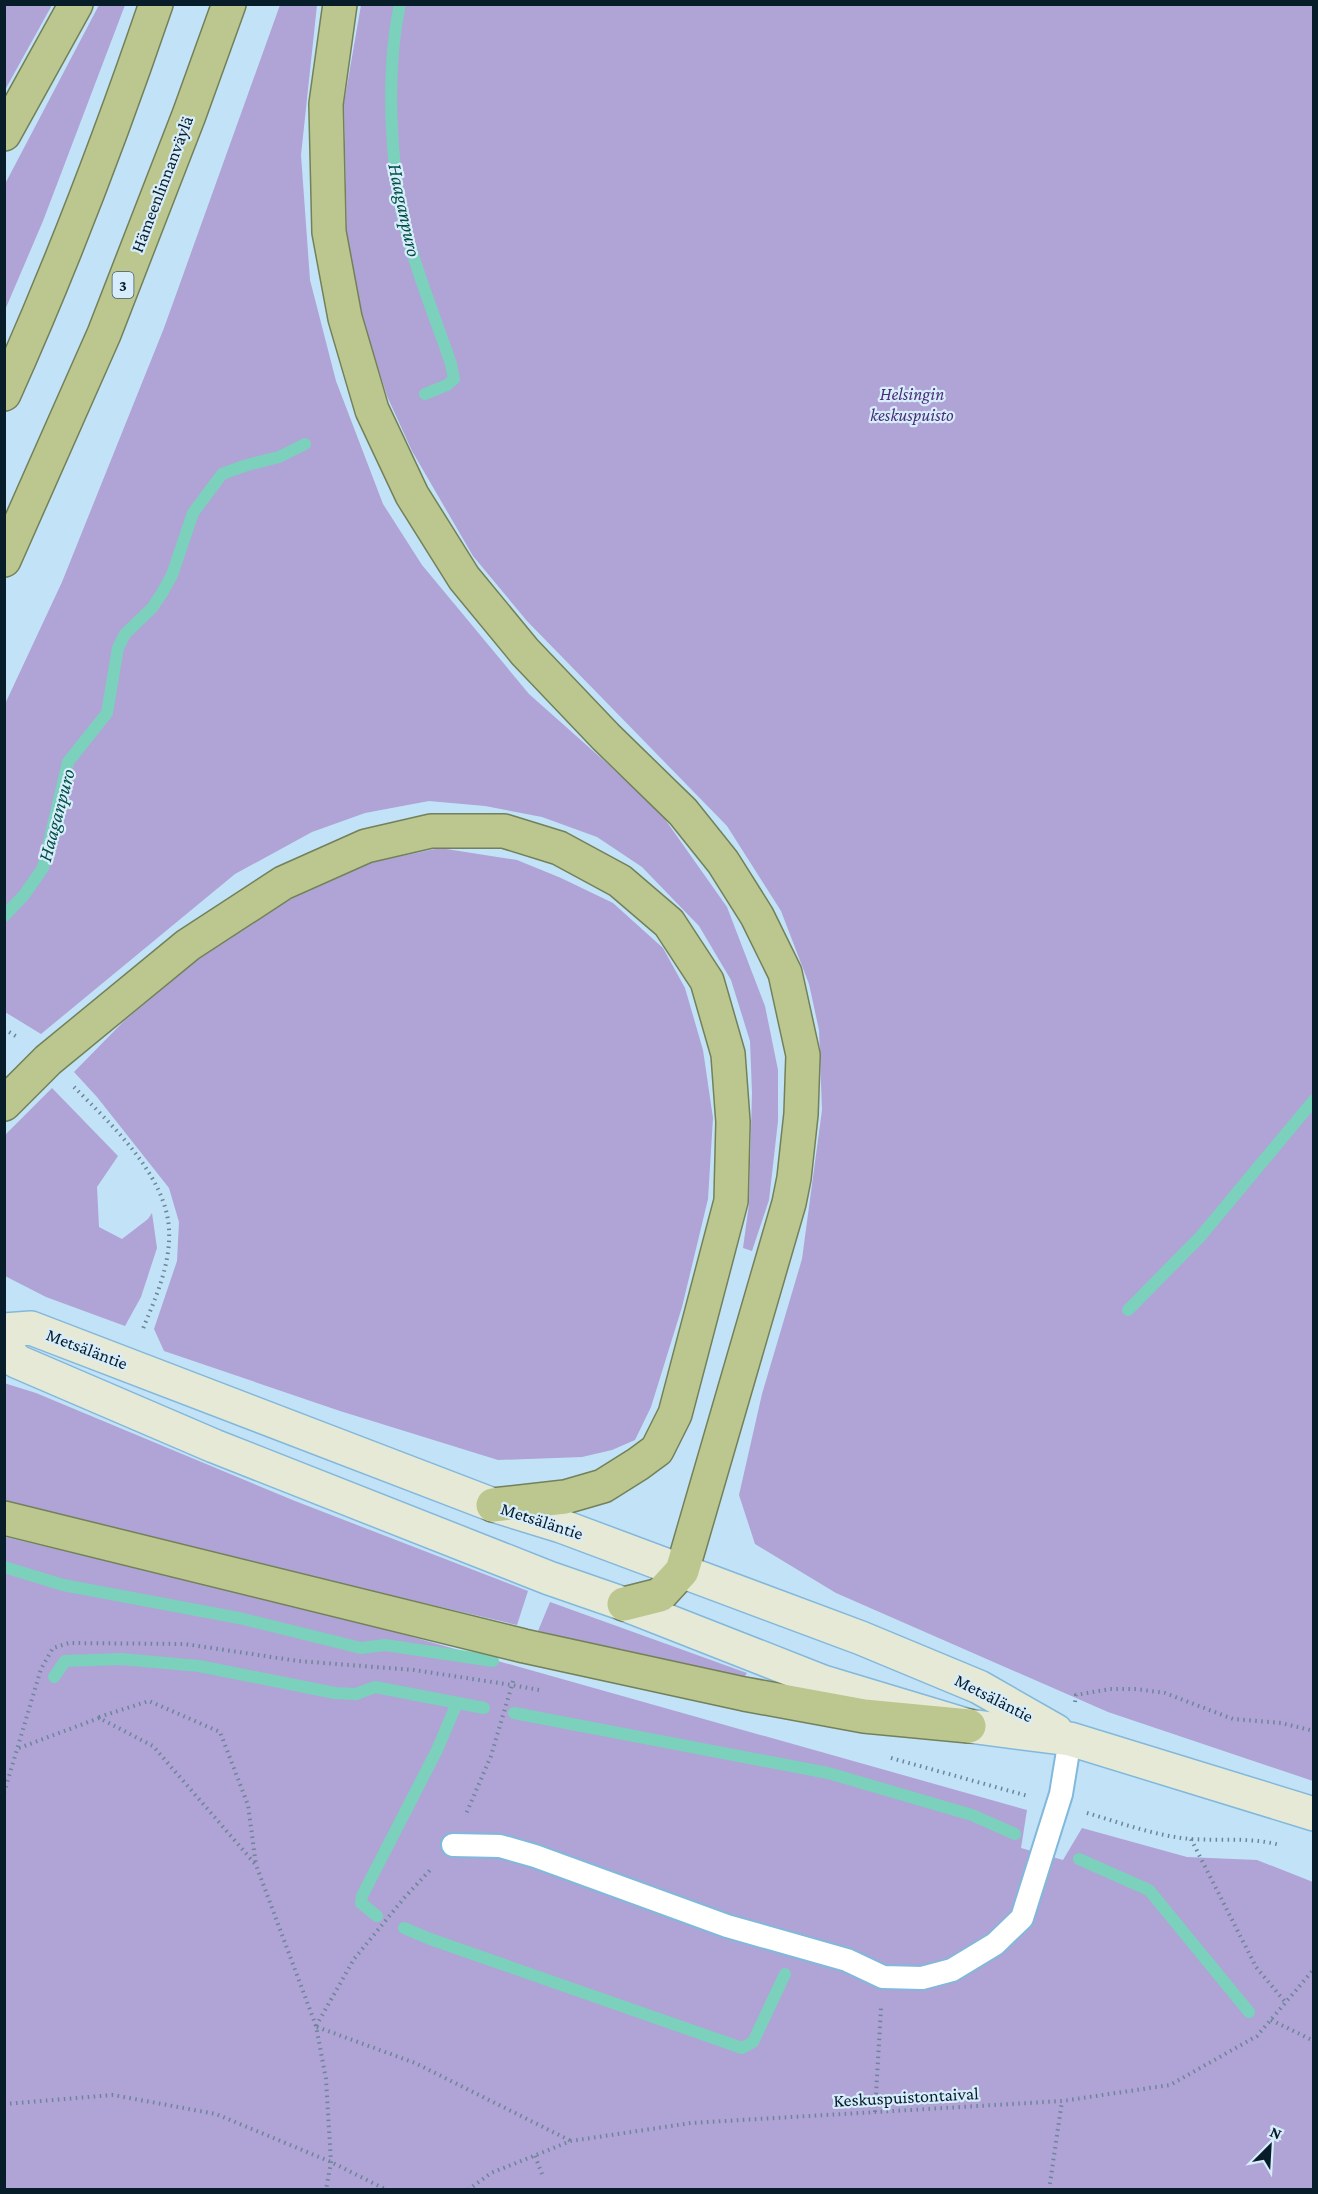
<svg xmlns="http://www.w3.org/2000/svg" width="1318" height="2194" font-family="'Crimson Pro',serif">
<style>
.green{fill:#b0a3d6}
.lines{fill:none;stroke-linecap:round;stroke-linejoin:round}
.stream{stroke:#7cd1bc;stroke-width:12}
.service-casing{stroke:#82b8db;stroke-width:26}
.secondary-casing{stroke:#82b8db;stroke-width:36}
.trunk-casing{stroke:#728159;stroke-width:36}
.path{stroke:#6b8698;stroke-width:4;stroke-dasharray:1.5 4.5;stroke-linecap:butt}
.service{stroke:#fff;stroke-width:22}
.secondary{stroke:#e6e9d5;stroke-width:33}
.trunk{stroke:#bcc68f;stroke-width:33}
.labels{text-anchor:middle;stroke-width:4.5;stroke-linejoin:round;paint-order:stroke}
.shield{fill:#d8edfc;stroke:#465b69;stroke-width:1.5}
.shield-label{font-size:16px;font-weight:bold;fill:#071d2a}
.street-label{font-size:18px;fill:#071d2a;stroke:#d8edfc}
.park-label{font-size:18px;font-style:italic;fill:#492f77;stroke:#d8edfc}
.water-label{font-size:20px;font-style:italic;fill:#015042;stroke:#d8edfc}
</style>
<rect width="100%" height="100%" fill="#c2e2f7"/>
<!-- green -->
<g class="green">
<path d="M5,4L52,5L5,90L4,5Z"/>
<path d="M99,5H125L43,221L5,310V184Z"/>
<path d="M280,5H317L301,155L310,280L336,381L383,504L422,565L529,694L610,766L662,815L727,907L765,1006L778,1070V1121L769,1200L752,1251L743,1248L749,1204L752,1093L750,1041L731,980L699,926L642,867L597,837L542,817L485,806L429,801L365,813L312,832L235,874L41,1034L5,1012V704L62,582L164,328Z"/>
<path d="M361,5H1313V1781L1108,1712L836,1593L755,1544L739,1495L762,1394L802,1259L822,1110L819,1030L809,984L781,911L727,826L527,621L473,556L412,451L387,396L361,314L347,234L344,103Z"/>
<path d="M440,848L517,860L561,878L613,903L663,948L685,988L703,1050L713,1118L708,1199L682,1307L651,1407L635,1440L612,1450L582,1457L498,1460L340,1411L164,1351L154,1329L177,1261L179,1222L169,1188L97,1097L74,1072L124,1021L197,960L289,900L373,862Z"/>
<path d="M52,1088L118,1156L97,1187L99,1227L122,1239L148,1219L152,1213L157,1248L141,1297L125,1326L46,1297L5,1276V1135Z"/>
<path d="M4,1383L36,1393L295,1501L528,1591L517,1625L5,1505Z"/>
<path d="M5,1537L324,1612L1027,1810L1021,1848L1063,1860L1082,1828L1187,1857L1257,1860L1313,1882V2189L5,2190Z"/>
<path d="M550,1602L747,1673L744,1678L643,1658L538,1631Z"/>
</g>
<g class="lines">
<!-- stream -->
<g class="stream">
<path d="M400,4C385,73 390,175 409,242C421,283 437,323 451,364L454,379L447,385L425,394"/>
<path d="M4,916L24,895L43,868L68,762L107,713L118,648L125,634L152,608L162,593L172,575L193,513L222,474L247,465L279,457L305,444"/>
<path d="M1128,1310L1200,1237L1314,1100"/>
<path d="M4,1567L63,1585L239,1618L361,1648L385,1645L493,1661"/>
<path d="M54,1677L65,1661L121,1659L199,1666L335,1693L356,1694L375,1687L484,1708"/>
<path d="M514,1713L828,1773L972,1815L1015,1834"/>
<path d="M1079,1859L1149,1890L1249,2012"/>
<path d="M377,1916L361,1903L362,1896L437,1750L457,1703"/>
<path d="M404,1928L430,1939L742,2048L753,2042L785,1974"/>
</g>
<!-- service casing -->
<g class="service-casing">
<path id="service" d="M453,1845L500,1846L535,1856L727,1926L847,1960L883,1977L922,1978L952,1970L995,1944L1022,1918L1061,1794L1070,1739"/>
</g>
<!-- secondary casing -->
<g class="secondary-casing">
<g id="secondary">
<path d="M4,1330L31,1328L493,1505L561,1526L861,1638L979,1687L1056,1731"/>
<path d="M4,1345L16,1361L214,1446L549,1578L624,1604L823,1682L969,1726L1070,1739L1314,1814"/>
</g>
</g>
<!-- trunk casing -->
<g class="trunk-casing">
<g id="trunk">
<path d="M340,4L326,104L329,232L345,318L372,410L412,495L464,578L525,652L606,737L683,812L723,862L757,916L785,973L803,1055L801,1114L794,1178L789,1203L682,1571L660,1595L624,1604"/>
<path d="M4,134L76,4"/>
<path d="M4,394C61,267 111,136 156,4"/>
<path d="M4,560L104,334L189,115L229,4"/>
<path d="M4,1104L48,1060L188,945L283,883L366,846L431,831H504L559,848L620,881L669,923L707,981L728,1054L733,1122L731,1201L675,1414L657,1450L638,1464L603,1486L565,1497L493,1505"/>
<path d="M4,1518L524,1646L744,1694L864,1716L969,1726"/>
</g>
</g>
<!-- path -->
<g class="path">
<path d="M4,1029L19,1038"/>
<path d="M74,1087C110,1123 166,1175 169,1229C171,1265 155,1299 142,1331"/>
<path d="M513,1681L512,1685L539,1690"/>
<path d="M1075,1702L1076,1695L1110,1689H1136L1165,1693L1233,1719L1281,1723L1314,1731"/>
<path d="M99,1717L149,1701L220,1732L248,1805L256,1865"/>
<path d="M19,1748L99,1718L153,1746L256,1865L316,2026L326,2079L331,2162L326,2190"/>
<path d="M891,1758L1028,1796"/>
<path d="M4,1793L41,1669L53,1648L69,1643L185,1644L298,1661L414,1670L512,1685L491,1756L466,1814"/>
<path d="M1087,1813C1121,1823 1156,1836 1191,1839C1222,1841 1250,1837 1280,1845"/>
<path d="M1191,1839L1256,1967L1286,2003"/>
<path d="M1271,2020L1314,2041"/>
<path d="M316,2026L354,1959L405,1897L432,1868"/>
<path d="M317,2027L415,2063L571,2141"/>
<path d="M4,2104L113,2095L216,2114L331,2162L387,2190"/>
<path d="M875,2112L881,2008"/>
<path d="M535,2156L542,2174"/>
<path d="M468,2190L491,2173L571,2141L691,2123L1062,2101L1170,2085L1257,2036L1314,1969"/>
<path d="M1049,2190L1062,2101"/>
</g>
<!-- service -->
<use href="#service" class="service"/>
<!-- secondary -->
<use href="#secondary" class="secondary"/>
<!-- trunk -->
<use href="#trunk" class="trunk"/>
</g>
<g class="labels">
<!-- shield labels -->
<rect class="shield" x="112.5" y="272" width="21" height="26" rx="4.5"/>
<g class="shield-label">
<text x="123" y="291">3</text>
</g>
<!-- street labels -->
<g class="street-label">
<text transform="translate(162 184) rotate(-69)" y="6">Hämeenlinnanväylä</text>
<text transform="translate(87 1349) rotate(21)" y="6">Metsäläntie</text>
<text transform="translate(542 1521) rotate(18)" y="6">Metsäläntie</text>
<text transform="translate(994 1698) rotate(27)" y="6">Metsäläntie</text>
<text transform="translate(906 2097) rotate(-3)" y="6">Keskuspuistontaival</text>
</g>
<!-- park labels -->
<g class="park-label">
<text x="912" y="400">Helsingin<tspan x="912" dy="21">keskuspuisto</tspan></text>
</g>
<!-- water labels -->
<g class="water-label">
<text transform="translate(405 210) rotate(78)" y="7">Haaganpuro</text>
<text transform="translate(56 815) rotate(-75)" y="7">Haaganpuro</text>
</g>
</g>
<!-- border -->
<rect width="1318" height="2194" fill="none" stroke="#071d2a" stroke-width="12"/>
<!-- north arrow -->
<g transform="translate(1270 2146) rotate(24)" stroke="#d8edfc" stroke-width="4.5" paint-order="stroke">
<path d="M0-4.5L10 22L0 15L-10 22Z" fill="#071d2a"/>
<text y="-9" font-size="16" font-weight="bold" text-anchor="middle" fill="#071d2a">N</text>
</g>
</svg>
